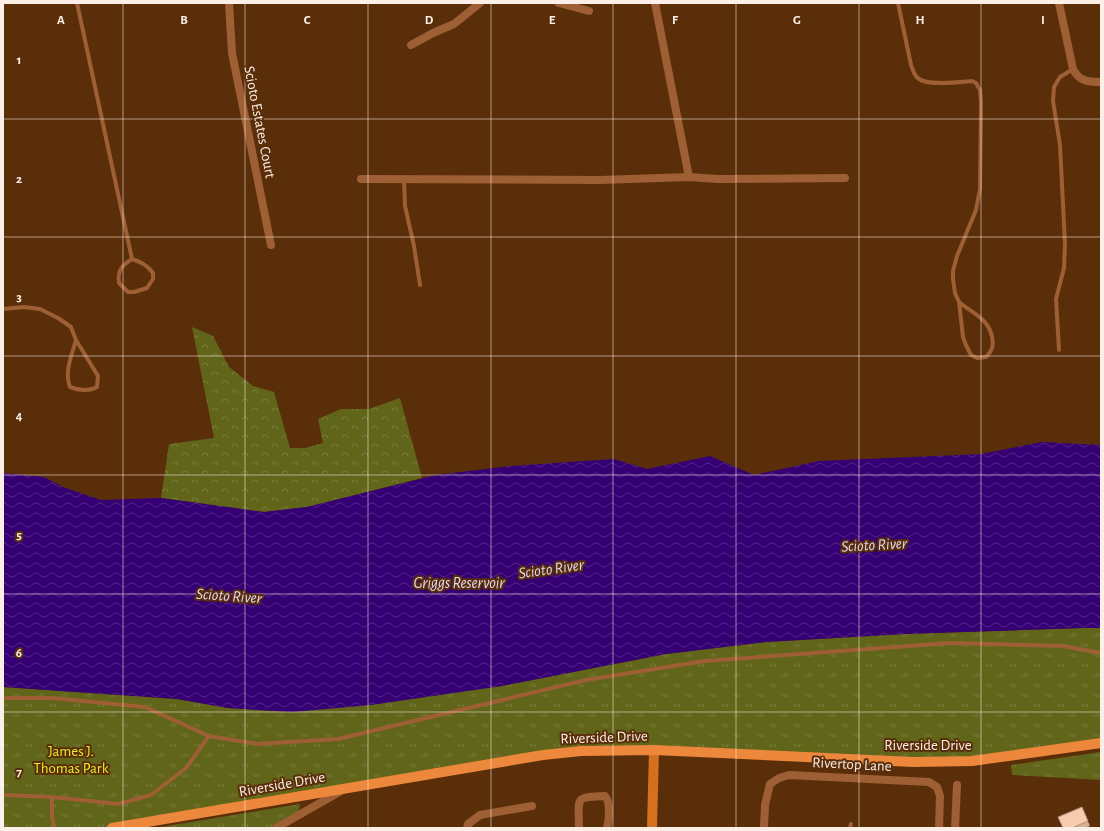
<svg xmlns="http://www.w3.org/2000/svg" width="1104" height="831" font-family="'Alegreya Sans',sans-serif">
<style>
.forest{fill:url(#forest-crowns)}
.park{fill:url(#park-tufts)}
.water{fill:url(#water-waves)}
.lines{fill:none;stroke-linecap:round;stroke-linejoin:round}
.lane{stroke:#9e5f34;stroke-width:4}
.street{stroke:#9e5f34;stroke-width:8}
.secondary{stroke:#d4701e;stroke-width:10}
.primary{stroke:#ed873b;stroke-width:10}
.wall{fill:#d6af96}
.building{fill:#f9cbaf;stroke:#ae8e7a}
.grid{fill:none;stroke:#fbefe8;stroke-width:1;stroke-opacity:0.55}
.labels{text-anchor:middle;stroke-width:4;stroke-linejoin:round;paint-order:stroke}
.street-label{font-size:15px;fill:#fbefe8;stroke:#5b2e0a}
.park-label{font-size:15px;fill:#e3ee2c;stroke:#5b2e0a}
.water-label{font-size:16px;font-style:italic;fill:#dfdaf7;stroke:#5b2e0a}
.grid-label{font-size:13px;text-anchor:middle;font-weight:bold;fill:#fbefe8;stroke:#5b2e0a;stroke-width:4;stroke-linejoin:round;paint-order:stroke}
</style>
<defs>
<pattern id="forest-crowns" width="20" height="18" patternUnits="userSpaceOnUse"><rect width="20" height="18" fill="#606519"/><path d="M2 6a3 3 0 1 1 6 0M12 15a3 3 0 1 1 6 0" fill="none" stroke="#787b3a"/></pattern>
<pattern id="park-tufts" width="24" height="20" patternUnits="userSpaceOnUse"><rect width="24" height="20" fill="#606519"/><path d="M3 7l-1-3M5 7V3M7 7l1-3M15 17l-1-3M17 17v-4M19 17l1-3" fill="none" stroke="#787b3a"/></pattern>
<pattern id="water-waves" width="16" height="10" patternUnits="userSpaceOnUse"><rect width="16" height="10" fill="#350073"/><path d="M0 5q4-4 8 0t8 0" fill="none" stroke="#532687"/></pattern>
</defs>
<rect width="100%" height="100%" fill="#5b2e0a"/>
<!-- forest -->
<path class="forest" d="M192,327L213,336L229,367L253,386L274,392L290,448H305L323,443L318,419L341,409H369L400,398L422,478L307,507L264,512L161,498L169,444L214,438Z"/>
<!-- park -->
<g class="park">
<path d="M1083,628H1101V743L979,760L581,751L112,828H3V687L177,699L228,708L292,712L502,686L666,654L766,642L905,634Z"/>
<path d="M1101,752V780L1012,775L1011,765Z"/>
<path d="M300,804L299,810L293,816L270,828H155Z"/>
</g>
<!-- water -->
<path class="water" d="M1042,442L1101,445V628H1083L905,634L766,642L666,654L502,686L371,705L292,712L228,708L177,699L3,687V473L44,477L63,487L101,500L161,498L264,512L307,507L436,475L511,466L614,459L647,469L710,456L754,475L819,461L981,454Z"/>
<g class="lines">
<!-- lane -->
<g class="lane">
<path d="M77,3L132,259"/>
<path d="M898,3L911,65C913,70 914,76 919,79C929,86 960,82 972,81L976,83L980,90L981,102L980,189L976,210L957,256L953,271V279L955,293L959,302L963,337L966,345L971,355L977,358L986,357C992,351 994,346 992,337C989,319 972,313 959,302"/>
<path d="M404,179L405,206L414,246L420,285"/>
<path d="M132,259C141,262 147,265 153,273V279L147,288L134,292H128L119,283C117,271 122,265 132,259Z"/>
<path d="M3,309L24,307L40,309L58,318L71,327L76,340L98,376L97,387C88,392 79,390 70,387C64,371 72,355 76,340"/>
<path d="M1059,350L1056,299L1064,268L1065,244L1060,145L1053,101L1054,87L1060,77L1073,69"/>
<path d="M3,698H52L145,707L209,736L257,744L338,739L586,680L705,661L950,643L1063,646L1101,653"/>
<path d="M3,795L52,797L118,804L151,795L186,768L209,736"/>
<path d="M52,797V817L54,828"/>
<path d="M850,828L851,824"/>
</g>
<!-- street -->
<g class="street">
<path d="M229,3L232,53L271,245"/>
<path d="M559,3L589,11"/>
<path d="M655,3L689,177"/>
<path d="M1059,3L1073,69C1079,81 1087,82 1101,82"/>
<path d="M411,45L433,33L454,24L480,3"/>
<path d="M361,179L600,180L689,177L717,179L845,178"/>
<path d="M276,828L341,791"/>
<path d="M467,828L468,824L480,815L532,806"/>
<path d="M579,828C579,798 573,797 605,796C611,803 609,820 607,828"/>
<path d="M764,828L765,805L770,784L779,778L789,775L929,782L937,787L940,796L939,828"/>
<path d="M955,828L957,785"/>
</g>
<!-- secondary -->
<path class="secondary" d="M652,828L654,750"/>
<!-- primary -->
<path class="primary" d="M112,828L543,755L581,751L654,750L914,762L972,761L1101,743"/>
</g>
<!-- wall -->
<path class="wall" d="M1082,807L1090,826L1084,828H1062Z"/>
<!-- building -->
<path class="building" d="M1082,807L1088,821L1072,828H1063L1058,817Z"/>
<!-- grid -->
<path class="grid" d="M123,3V828M245,3V828M368,3V828M491,3V828M613,3V828M736,3V828M859,3V828M981,3V828M3,119H1101M3,237H1101M3,356H1101M3,475H1101M3,594H1101M3,712H1101"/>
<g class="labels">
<!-- street labels -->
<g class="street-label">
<text transform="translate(260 122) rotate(79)" y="5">Scioto Estates Court</text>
<text transform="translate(604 737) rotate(-2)" y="5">Riverside Drive</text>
<text x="928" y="750">Riverside Drive</text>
<text transform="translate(852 764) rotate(3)" y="5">Rivertop Lane</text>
<text transform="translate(282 784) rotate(-10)" y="5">Riverside Drive</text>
</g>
<!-- park labels -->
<g class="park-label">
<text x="71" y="756">James J.<tspan x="71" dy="17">Thomas Park</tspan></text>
</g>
<!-- water labels -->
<g class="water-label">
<text transform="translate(874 544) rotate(-3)" y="6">Scioto River</text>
<text transform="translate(551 568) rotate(-8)" y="6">Scioto River</text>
<text x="459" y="588">Griggs Reservoir</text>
<text transform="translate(229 595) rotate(4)" y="6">Scioto River</text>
</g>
</g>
<g class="grid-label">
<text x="61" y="24">A</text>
<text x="184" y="24">B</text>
<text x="307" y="24">C</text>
<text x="429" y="24">D</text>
<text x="552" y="24">E</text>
<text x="675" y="24">F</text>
<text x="797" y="24">G</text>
<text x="920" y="24">H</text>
<text x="1043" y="24">I</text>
<text x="19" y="64">1</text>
<text x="19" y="183">2</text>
<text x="19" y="301">3</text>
<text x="19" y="420">4</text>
<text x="19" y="539">5</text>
<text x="19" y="657">6</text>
<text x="19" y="776">7</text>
</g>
<!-- border -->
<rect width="1104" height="831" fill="none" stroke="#fbefe8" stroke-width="8"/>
</svg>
